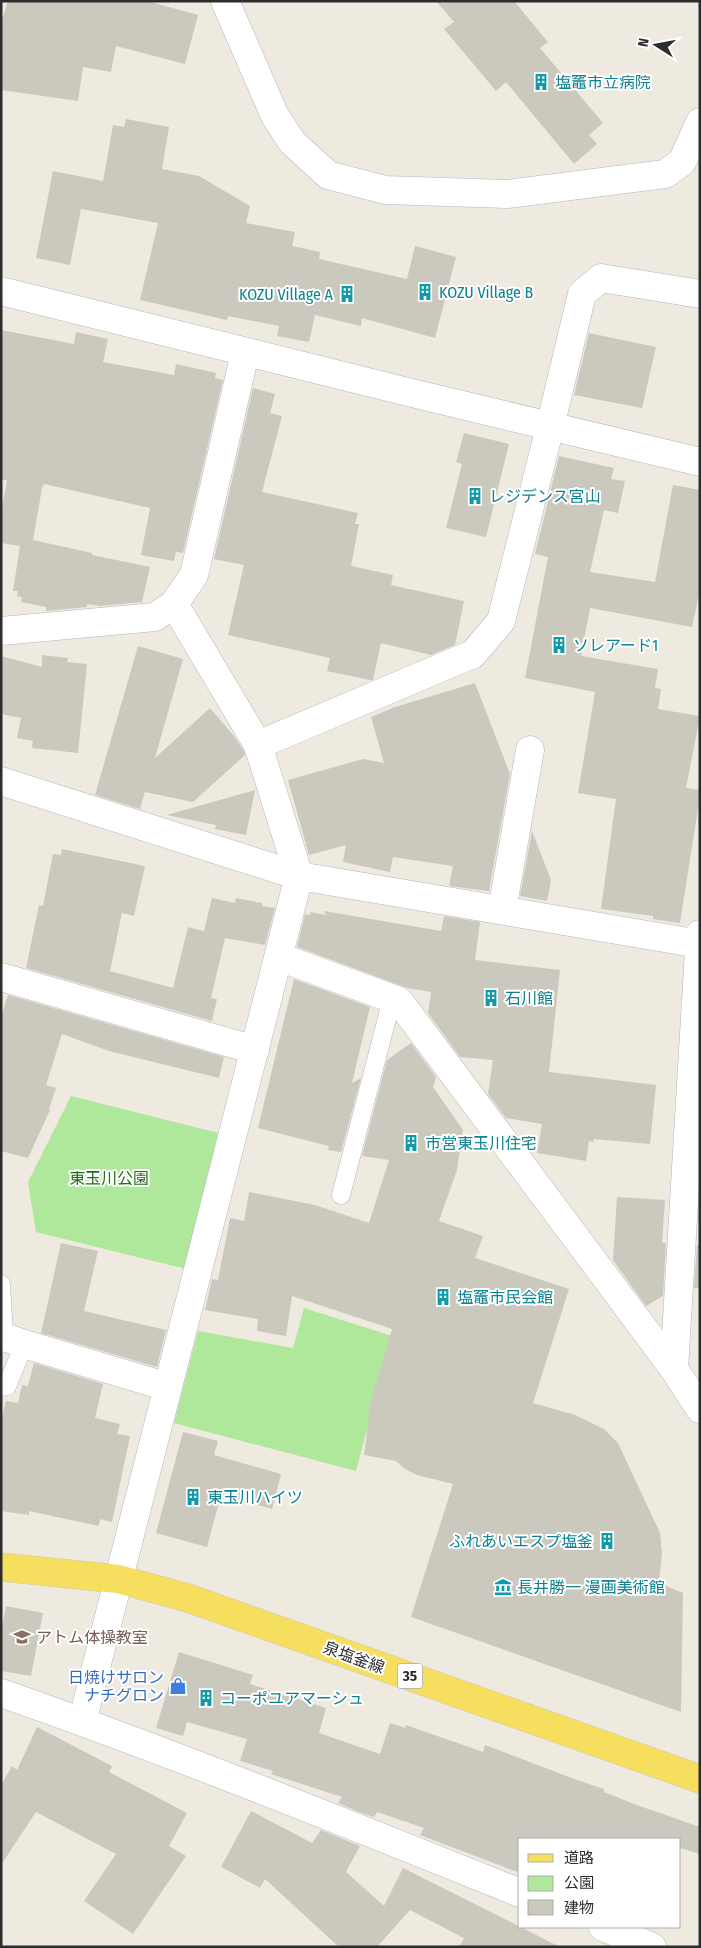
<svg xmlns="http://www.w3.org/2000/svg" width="701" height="1948" font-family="'Fira Sans Condensed','Noto Sans JP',sans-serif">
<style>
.green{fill:#afe79b}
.building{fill:#cbc8be}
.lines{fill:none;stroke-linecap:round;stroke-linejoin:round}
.service-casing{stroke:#b3b5c1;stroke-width:19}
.minor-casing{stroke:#b3b5c1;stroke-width:29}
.tertiary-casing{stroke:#b3b5c1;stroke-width:29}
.primary-casing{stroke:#c8c8c8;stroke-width:29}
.service{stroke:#fff;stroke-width:18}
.minor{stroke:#fff;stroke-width:28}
.tertiary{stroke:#fff;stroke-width:28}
.primary{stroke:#f6df5e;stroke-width:28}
.labels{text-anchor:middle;stroke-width:4;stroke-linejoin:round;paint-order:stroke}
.shield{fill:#fff;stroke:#6c6c6c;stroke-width:1}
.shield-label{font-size:15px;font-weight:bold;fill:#2d2d2d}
.culture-label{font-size:16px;fill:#0d838f;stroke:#fff;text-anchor:start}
.park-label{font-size:16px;fill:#236f19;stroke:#fff}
.education-label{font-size:16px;fill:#785e54;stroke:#fff;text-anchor:start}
.street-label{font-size:16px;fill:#2d2d2d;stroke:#fff}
.shop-label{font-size:16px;fill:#366cbe;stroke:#fff;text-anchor:end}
</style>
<rect width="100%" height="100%" fill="#efeae0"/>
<!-- green -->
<g class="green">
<path d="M71,1096L218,1133L186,1269L36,1232L28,1182Z"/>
<path d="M304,1308L392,1336L356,1471L174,1423L198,1331L293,1348Z"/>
</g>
<!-- building -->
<g class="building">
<path d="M8,1H147L198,15L185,64L116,46L111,72L83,67L78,101L1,90V23Z"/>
<path d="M436,1H514L548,42L540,48L603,123L589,135L597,144L574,164L506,82L496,91L444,29L454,22Z"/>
<path d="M126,119L169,127L162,169L199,176L250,206L246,223L295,232L292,246L320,252L319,259L407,279L415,246L456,257L435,338L362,318L361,326L315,315L309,342L277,336L279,326L228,316L227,320L140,300L158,223L81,209L70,265L36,258L53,171L103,181L113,125L124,127Z"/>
<path d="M1,330L74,344L76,332L108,339L103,362L174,375L176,364L216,373L215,378L223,380L183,553L176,552L174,561L141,555L150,508L44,484L42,488L33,540L92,553V555L150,567L142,602L101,606L87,604V607L46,611V607L21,602L22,597L17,596L18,591H13L20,546L1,543V514L7,480H1Z"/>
<path d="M589,333L656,347L642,408L574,395Z"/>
<path d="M253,388L275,394L270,413L282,416L262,492L358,513L355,524H359L351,566L393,575L391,585L464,601L455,645L431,655L381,643L373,680H370L327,671L330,658L228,635L244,565L214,559Z"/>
<path d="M464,433L509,444L486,537L446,528L462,464L456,462Z"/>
<path d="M559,456L614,468L611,479L625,481L618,513L604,510L590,572L655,582L673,485L700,490V590L692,627L590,608L581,656L658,669L655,688L661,689L658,709L700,716L686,788L700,790V796L680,923L653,919V916L601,909L616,799L578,793L595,692L525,678L548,557L535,554Z"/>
<path d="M138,646L183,659L155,758L210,708L234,736L244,751L245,755L193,802L145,792L140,809L95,795Z"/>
<path d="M42,655L68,658L67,662L87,664L78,753L32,748L33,741L17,738L21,718L1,714V656L42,667Z"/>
<path d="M475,683L510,774L489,891L449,886L453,866L393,857L390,872L343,862L346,845L309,855L288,780L363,759L384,763L371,717L395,707Z"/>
<path d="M255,790L246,835L215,829L216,825L167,815Z"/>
<path d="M532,831L551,880L547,901L520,896Z"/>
<path d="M62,849L145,866L134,916L122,913L110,971L173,988L188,927L204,931L212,898L235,903L236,898L262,903V906L275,908L265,945L225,938L211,998L217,999L212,1021L26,968L39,905L43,906L53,854L61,855Z"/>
<path d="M324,911L441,931L444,916L480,922L475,960L560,970L549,1072L656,1085L650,1144L594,1139L593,1142L589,1141L586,1161L537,1153L542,1124L506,1118L488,1094L493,1060L460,1057L428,1013L431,992L407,988L297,947L305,914L310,915V912L326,915Z"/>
<path d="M294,979L370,1007L352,1083L361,1078L341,1152L328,1150L329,1146L258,1128Z"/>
<path d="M8,995L224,1057L219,1078L109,1051L62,1034L46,1085L56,1088L49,1109L50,1110L28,1158L1,1151V1017Z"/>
<path d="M411,1043L436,1077L433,1087L463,1130L457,1170L439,1221L483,1236L475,1258L569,1289L533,1403L575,1415L604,1429L618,1443L660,1533L662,1553L659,1583L683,1593L681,1712L411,1617L453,1484L417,1475L405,1469L396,1461L364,1455L371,1402L392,1329L292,1296L286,1336L257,1331L258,1319L205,1310L212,1279L218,1280L230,1218L244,1221L249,1192L315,1205L369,1223L389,1160L362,1156L387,1060Z"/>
<path d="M617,1197L665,1200L662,1243H666L663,1296L646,1306L613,1260Z"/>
<path d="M61,1243L98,1251L84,1311L166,1330L157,1367L41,1333Z"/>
<path d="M697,1245H700V1288H694Z"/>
<path d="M34,1363L103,1384L95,1418L120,1424L117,1434L130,1436L112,1522L100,1519L99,1526L29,1511V1515L1,1511V1422L6,1401L18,1403L22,1385L28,1386Z"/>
<path d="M183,1432L218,1441L214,1455L281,1474L272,1509L221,1495L207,1547L156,1533Z"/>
<path d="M6,1606L43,1613L31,1676L1,1671V1632Z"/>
<path d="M179,1652L253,1675L250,1684L326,1708L319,1733L380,1754L390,1723L405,1728L406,1725L483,1752L485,1745L577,1780L604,1789V1792L634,1804L700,1827V1854L680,1848V1839H520V1873L420,1835L424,1828L377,1812L374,1817L359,1812L338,1803L342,1797L271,1774L273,1771L240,1761L247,1739L187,1722L183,1736L156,1728Z"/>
<path d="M37,1727L112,1766L109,1772L187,1813L169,1846L186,1856L133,1934L84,1901L116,1854L36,1812L1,1865V1785L12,1766L17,1770Z"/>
<path d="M251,1811L312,1843L321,1830L360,1846L346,1872L384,1906L403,1868L560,1947H459L464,1938L410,1910L377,1947H339L265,1879L260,1888L221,1867Z"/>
</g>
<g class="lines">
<!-- service casing -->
<g class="service-casing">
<g id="service">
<path d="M341,1195L392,999"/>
<path d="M1,1284L4,1337"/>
<path d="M1,1387L7,1386L24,1344"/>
</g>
</g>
<!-- minor casing -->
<g class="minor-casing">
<g id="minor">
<path d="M225,1L275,116L292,142L328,175L385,190L507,194L665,174L682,162L700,122"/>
<path d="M1,631L155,617L174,604L194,575L245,353"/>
<path d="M258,745L473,654L501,621L550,427L582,294L601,278L700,294"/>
<path d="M1,781L299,876L700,944"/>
<path d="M502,910L530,750"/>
<path d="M279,957L399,1001L674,1369L700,1409"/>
<path d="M1,977L255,1050"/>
<path d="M1,1336L24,1344L168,1387"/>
<path d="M674,1369L700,934"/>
<path d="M1,1693C176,1754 348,1824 520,1893"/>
<path d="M82,1722L299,876L258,745L174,604"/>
<path d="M603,1927L652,1947"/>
</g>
</g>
<!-- tertiary casing -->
<g class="tertiary-casing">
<path id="tertiary" d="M1,291L416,394L700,462"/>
</g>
<!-- primary casing -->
<g class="primary-casing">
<path id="primary" d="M1,1567L118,1579L188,1598L700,1779"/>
</g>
<!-- service -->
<use href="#service" class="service"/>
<!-- minor -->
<use href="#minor" class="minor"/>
<!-- tertiary -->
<use href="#tertiary" class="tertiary"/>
<!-- primary -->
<use href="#primary" class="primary"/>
</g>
<!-- icons -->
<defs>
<g id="building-bare" transform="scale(1.35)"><path d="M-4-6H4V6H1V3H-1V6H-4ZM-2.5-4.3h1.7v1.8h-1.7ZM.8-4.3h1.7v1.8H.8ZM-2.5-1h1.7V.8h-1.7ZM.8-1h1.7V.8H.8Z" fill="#0f9aa8" stroke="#fff" stroke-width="2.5" paint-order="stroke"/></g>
<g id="museum-bare" transform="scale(1.35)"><path d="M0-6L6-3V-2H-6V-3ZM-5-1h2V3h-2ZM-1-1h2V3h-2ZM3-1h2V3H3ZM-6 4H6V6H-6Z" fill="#0f9aa8" stroke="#fff" stroke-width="2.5" paint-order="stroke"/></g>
<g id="school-bare" transform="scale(1.35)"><path d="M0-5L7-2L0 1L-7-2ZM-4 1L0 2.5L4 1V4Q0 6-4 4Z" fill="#8d6e63" stroke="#fff" stroke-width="2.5" paint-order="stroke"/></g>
<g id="shop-bare" transform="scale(1.35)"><path d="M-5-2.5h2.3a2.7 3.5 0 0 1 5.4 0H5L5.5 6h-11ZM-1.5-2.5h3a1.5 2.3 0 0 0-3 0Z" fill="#3f7fe0" stroke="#fff" stroke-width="2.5" paint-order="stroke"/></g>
</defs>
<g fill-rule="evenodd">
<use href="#building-bare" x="541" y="82"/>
<use href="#building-bare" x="425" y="292"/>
<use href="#building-bare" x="347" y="294"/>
<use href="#building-bare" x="475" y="496"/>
<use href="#building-bare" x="559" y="645"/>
<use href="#building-bare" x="491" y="998"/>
<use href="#building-bare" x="411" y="1143"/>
<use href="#building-bare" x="443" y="1297"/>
<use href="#building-bare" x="193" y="1497"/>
<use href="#building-bare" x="607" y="1541"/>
<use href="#museum-bare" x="503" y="1587"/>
<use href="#school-bare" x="22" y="1637"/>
<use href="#shop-bare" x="178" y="1686"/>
<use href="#building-bare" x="206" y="1698"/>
</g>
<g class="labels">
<!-- shield labels -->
<rect class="shield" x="397.5" y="1663.5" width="25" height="25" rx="4"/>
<g class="shield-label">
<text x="410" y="1681">35</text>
</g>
<!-- culture labels -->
<g class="culture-label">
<text x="555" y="88">塩竈市立病院</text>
<text x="439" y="298">KOZU Village B</text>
<text x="333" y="300" text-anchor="end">KOZU Village A</text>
<text x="489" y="502">レジデンス宮山</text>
<text x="573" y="651">ソレアード1</text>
<text x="505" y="1004">石川館</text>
<text x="425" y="1149">市営東玉川住宅</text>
<text x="457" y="1303">塩竈市民会館</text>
<text x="207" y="1503">東玉川ハイツ</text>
<text x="593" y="1547" text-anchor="end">ふれあいエスプ塩釜</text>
<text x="517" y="1593">長井勝一 漫画美術館</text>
<text x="220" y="1704">コーポユアマーシュ</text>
</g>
<!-- park labels -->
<g class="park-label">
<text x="109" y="1184">東玉川公園</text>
</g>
<!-- education labels -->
<g class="education-label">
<text x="36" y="1643">アトム体操教室</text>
</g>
<!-- street labels -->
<g class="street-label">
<text transform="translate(354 1657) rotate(20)" y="6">泉塩釜線</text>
</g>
<!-- shop labels -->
<g class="shop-label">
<text x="164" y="1683">日焼けサロン<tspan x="164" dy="18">ナチグロン</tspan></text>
</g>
</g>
<!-- border -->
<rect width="701" height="1948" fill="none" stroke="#2d2d2d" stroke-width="5"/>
<!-- legend -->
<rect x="518" y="1838" width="162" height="90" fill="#ffffff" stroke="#ababab"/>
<rect x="528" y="1854" width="25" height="8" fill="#f6df5e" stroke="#ababab"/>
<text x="564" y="1863" font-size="15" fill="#2d2d2d">道路</text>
<rect x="528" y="1876" width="25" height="15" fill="#afe79b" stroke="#ababab"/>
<text x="564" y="1888" font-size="15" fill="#2d2d2d">公園</text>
<rect x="528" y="1900" width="25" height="15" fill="#cbc8be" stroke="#ababab"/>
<text x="564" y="1913" font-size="15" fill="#2d2d2d">建物</text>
<!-- north arrow -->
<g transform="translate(656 45) rotate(281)" stroke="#ffffff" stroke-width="4" paint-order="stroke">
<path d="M0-4L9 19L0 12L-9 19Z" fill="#2d2d2d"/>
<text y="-8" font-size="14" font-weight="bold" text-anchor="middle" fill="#2d2d2d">N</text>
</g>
</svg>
